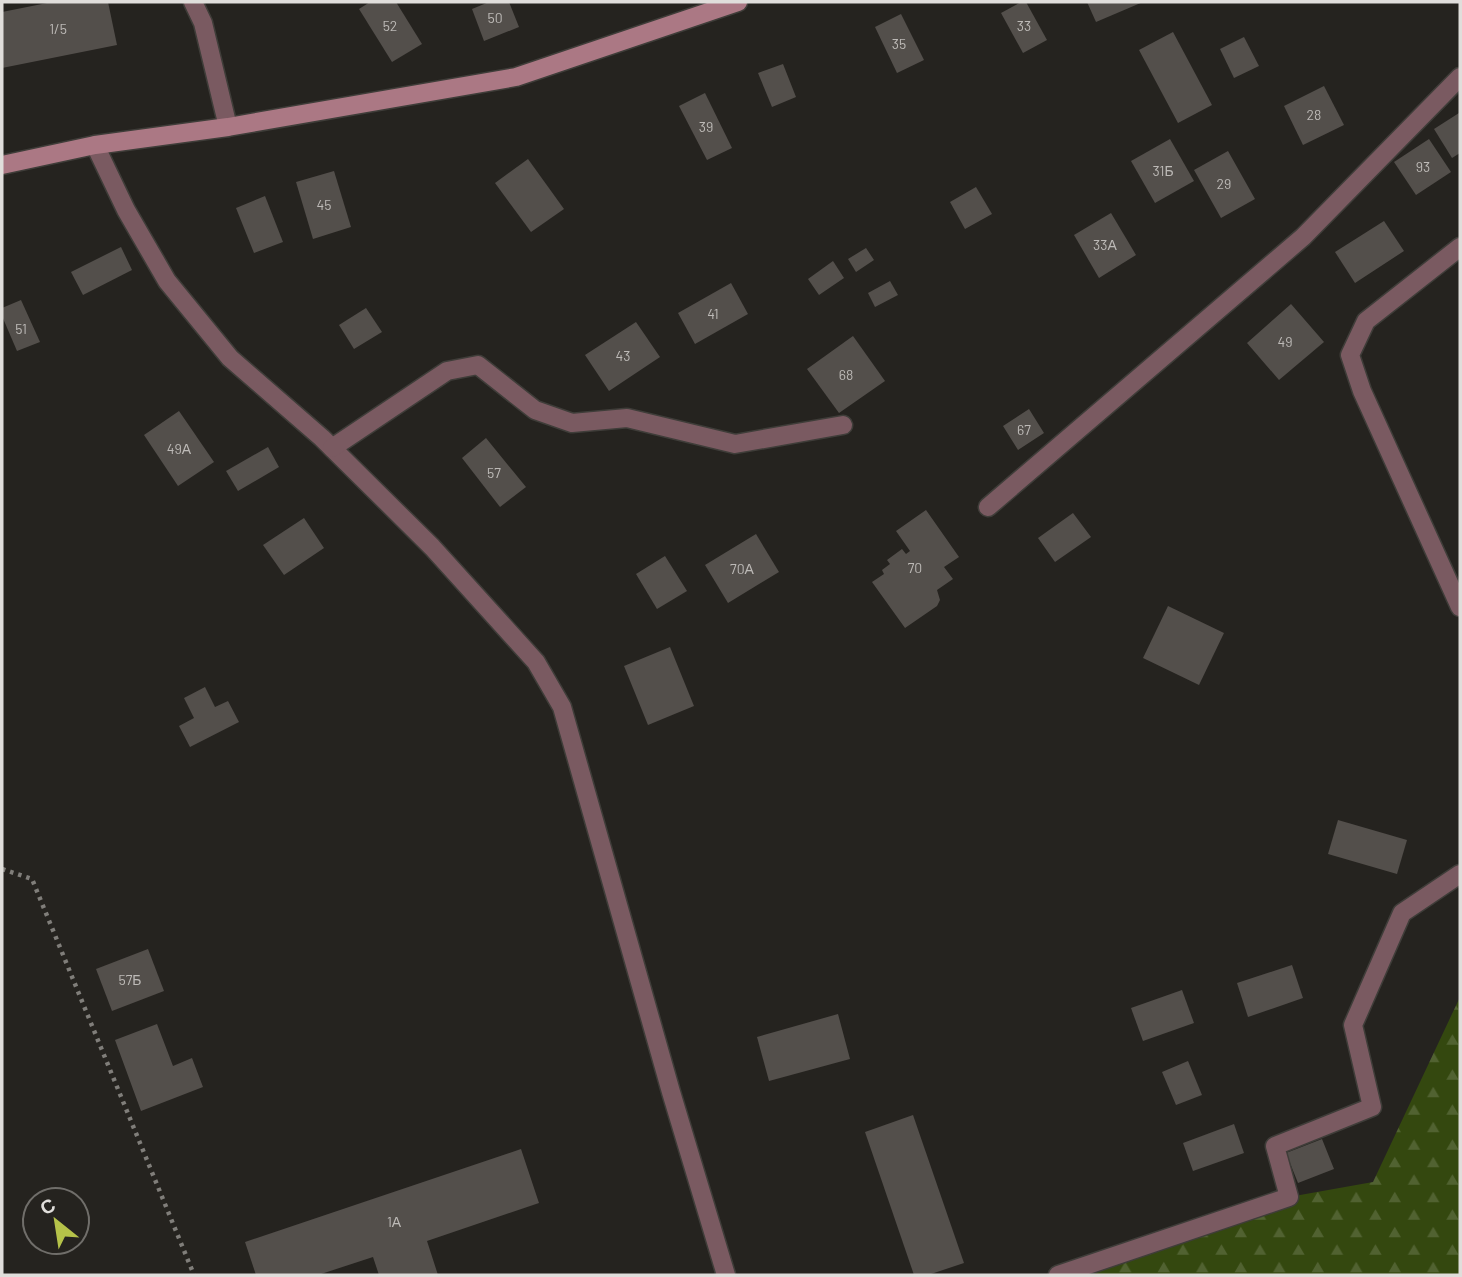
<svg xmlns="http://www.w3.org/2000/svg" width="1462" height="1277" font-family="Barlow,sans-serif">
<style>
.forest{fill:url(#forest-firs)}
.building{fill:#534f4b}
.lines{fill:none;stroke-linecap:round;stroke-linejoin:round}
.street-casing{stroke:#3f3d39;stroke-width:21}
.secondary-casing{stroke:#3f3d39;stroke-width:21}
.path{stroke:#807e7a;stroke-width:4.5;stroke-dasharray:3.5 5;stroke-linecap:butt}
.street{stroke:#7a5a61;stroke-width:18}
.secondary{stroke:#ab7884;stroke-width:18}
.labels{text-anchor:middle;stroke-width:7;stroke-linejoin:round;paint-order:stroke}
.number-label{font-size:14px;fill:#bdbab7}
</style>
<defs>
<pattern id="forest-firs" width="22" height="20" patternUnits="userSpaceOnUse" patternTransform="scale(1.75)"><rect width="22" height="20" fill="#34480f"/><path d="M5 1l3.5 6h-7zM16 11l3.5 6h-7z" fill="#516231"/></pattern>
</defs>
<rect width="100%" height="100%" fill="#25231f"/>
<!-- forest -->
<path class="forest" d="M1460,997V1275H1072L1289,1197L1373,1182Z"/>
<!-- building -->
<g class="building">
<path d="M52,2H108L117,45L2,68V12Z"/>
<path d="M370,2H396L422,44L392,62L359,9Z"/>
<path d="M489,2H509L519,27L484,41L472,9Z"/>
<path d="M1021,2H1026L1047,40L1023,53L1001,13Z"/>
<path d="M1087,2H1143L1096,22Z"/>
<path d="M901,14L924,60L897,73L875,27Z"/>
<path d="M1173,32L1212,105L1178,123L1139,50Z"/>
<path d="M1244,37L1259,66L1234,78L1220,49Z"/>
<path d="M783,64L796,97L772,107L758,73Z"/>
<path d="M1324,86L1344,125L1303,145L1284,106Z"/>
<path d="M705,93L732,148L707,160L679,106Z"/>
<path d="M1459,113L1460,153L1452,158L1434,129Z"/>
<path d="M1170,139L1194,181L1155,203L1131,161Z"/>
<path d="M1429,139L1451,172L1416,195L1394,162Z"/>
<path d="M1228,151L1255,199L1221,218L1194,170Z"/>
<path d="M528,159L564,209L531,232L495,183Z"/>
<path d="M334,171L351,227L313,239L296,182Z"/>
<path d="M976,187L992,214L965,229L950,202Z"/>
<path d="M265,196L283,242L254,253L236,208Z"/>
<path d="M1111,213L1136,255L1099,278L1074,235Z"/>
<path d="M1384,221L1404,251L1355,283L1335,252Z"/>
<path d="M121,247L132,270L83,295L71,272Z"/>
<path d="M866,248L874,260L856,272L848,259Z"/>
<path d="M833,261L844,278L819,295L808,279Z"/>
<path d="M890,281L898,295L875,307L868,293Z"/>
<path d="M731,283L748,314L695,344L678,313Z"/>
<path d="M21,300L40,342L17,351L2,316V308Z"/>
<path d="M1291,304L1324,342L1279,380L1247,343Z"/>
<path d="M366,308L382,332L354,349L339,325Z"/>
<path d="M636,322L660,357L609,391L585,355Z"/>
<path d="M853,336L885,381L839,413L807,369Z"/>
<path d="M1029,409L1044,433L1018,450L1003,426Z"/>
<path d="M179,411L214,462L178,486L144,435Z"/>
<path d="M486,438L526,487L500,507L462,458Z"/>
<path d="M268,447L279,467L238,491L226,471Z"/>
<path d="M926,510L959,557L944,567L953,579L937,590L940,600L937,606L905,628L872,582L884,574L882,570L890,564L887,560L902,549L906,554L910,551L896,531Z"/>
<path d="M1073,513L1091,537L1055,562L1038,538Z"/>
<path d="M304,518L324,548L284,575L263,545Z"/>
<path d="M756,534L779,572L728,603L705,565Z"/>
<path d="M665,556L687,591L657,609L636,574Z"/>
<path d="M1168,606L1224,633L1199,685L1143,658Z"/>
<path d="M670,647L694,706L648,725L624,666Z"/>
<path d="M205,687L215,707L228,701L239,722L190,747L179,726L194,718L184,698Z"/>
<path d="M1338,820L1407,840L1397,874L1328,854Z"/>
<path d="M148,949L164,991L112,1011L96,969Z"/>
<path d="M1292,965L1303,998L1248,1017L1237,983Z"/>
<path d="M1182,990L1194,1023L1143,1041L1131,1008Z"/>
<path d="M838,1014L850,1059L769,1081L757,1037Z"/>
<path d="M157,1024L173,1066L192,1058L203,1087L141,1111L115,1040Z"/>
<path d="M1188,1061L1202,1095L1176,1105L1162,1072Z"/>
<path d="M913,1115L964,1263L928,1275H914L865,1132Z"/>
<path d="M1234,1124L1244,1153L1193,1171L1183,1143Z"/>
<path d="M1322,1139L1334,1169L1298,1183L1286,1153Z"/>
<path d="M521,1149L539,1203L427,1241L438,1275H379L373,1257L318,1275H256L245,1242Z"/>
</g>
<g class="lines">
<!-- street casing -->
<g class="street-casing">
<g id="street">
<path d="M193,2L203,23L228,127"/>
<path d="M95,145L126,210L167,281L230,358L322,438L432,547L536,662L562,707L671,1092L726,1275"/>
<path d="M1460,247L1366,321L1350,355L1362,391L1460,607"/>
<path d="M332,448L447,371L478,365L535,410L572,423L627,418L735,444L843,425"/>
<path d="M988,507L1303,237L1460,77"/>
<path d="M1058,1275L1289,1197L1275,1146L1372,1107L1353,1025L1402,913L1460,874"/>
</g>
</g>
<!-- secondary casing -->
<g class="secondary-casing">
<path id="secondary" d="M2,165L95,145L228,127L516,77L738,2"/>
</g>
<!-- path -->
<path class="path" d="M2,869L32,879L194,1275"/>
<!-- street -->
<use href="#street" class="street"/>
<!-- secondary -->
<use href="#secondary" class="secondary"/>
</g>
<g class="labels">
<!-- number labels -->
<g class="number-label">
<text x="495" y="23">50</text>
<text x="390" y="31">52</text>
<text x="1024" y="31">33</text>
<text x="58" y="34">1/5</text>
<text x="899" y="49">35</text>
<text x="1314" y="120">28</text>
<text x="706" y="132">39</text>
<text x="1423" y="172">93</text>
<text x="1163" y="176">31Б</text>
<text x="1224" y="189">29</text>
<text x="324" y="210">45</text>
<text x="1105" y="250">33А</text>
<text x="713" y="319">41</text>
<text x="21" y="334">51</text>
<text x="1285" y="347">49</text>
<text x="623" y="361">43</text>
<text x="846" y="380">68</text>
<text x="1024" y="435">67</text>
<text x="179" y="454">49А</text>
<text x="494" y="478">57</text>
<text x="915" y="573">70</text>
<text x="742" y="574">70А</text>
<text x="130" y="985">57Б</text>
<text x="394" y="1227">1А</text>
</g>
</g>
<!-- border -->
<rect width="1462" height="1277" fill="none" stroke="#e0dedb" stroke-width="7"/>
<!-- north arrow -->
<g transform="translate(56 1221) rotate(330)"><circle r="33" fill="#25231f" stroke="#706e6a" stroke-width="2"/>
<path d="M0-5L12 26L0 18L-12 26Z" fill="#b5c249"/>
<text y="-10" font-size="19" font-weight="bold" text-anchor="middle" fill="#e0dedb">С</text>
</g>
</svg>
